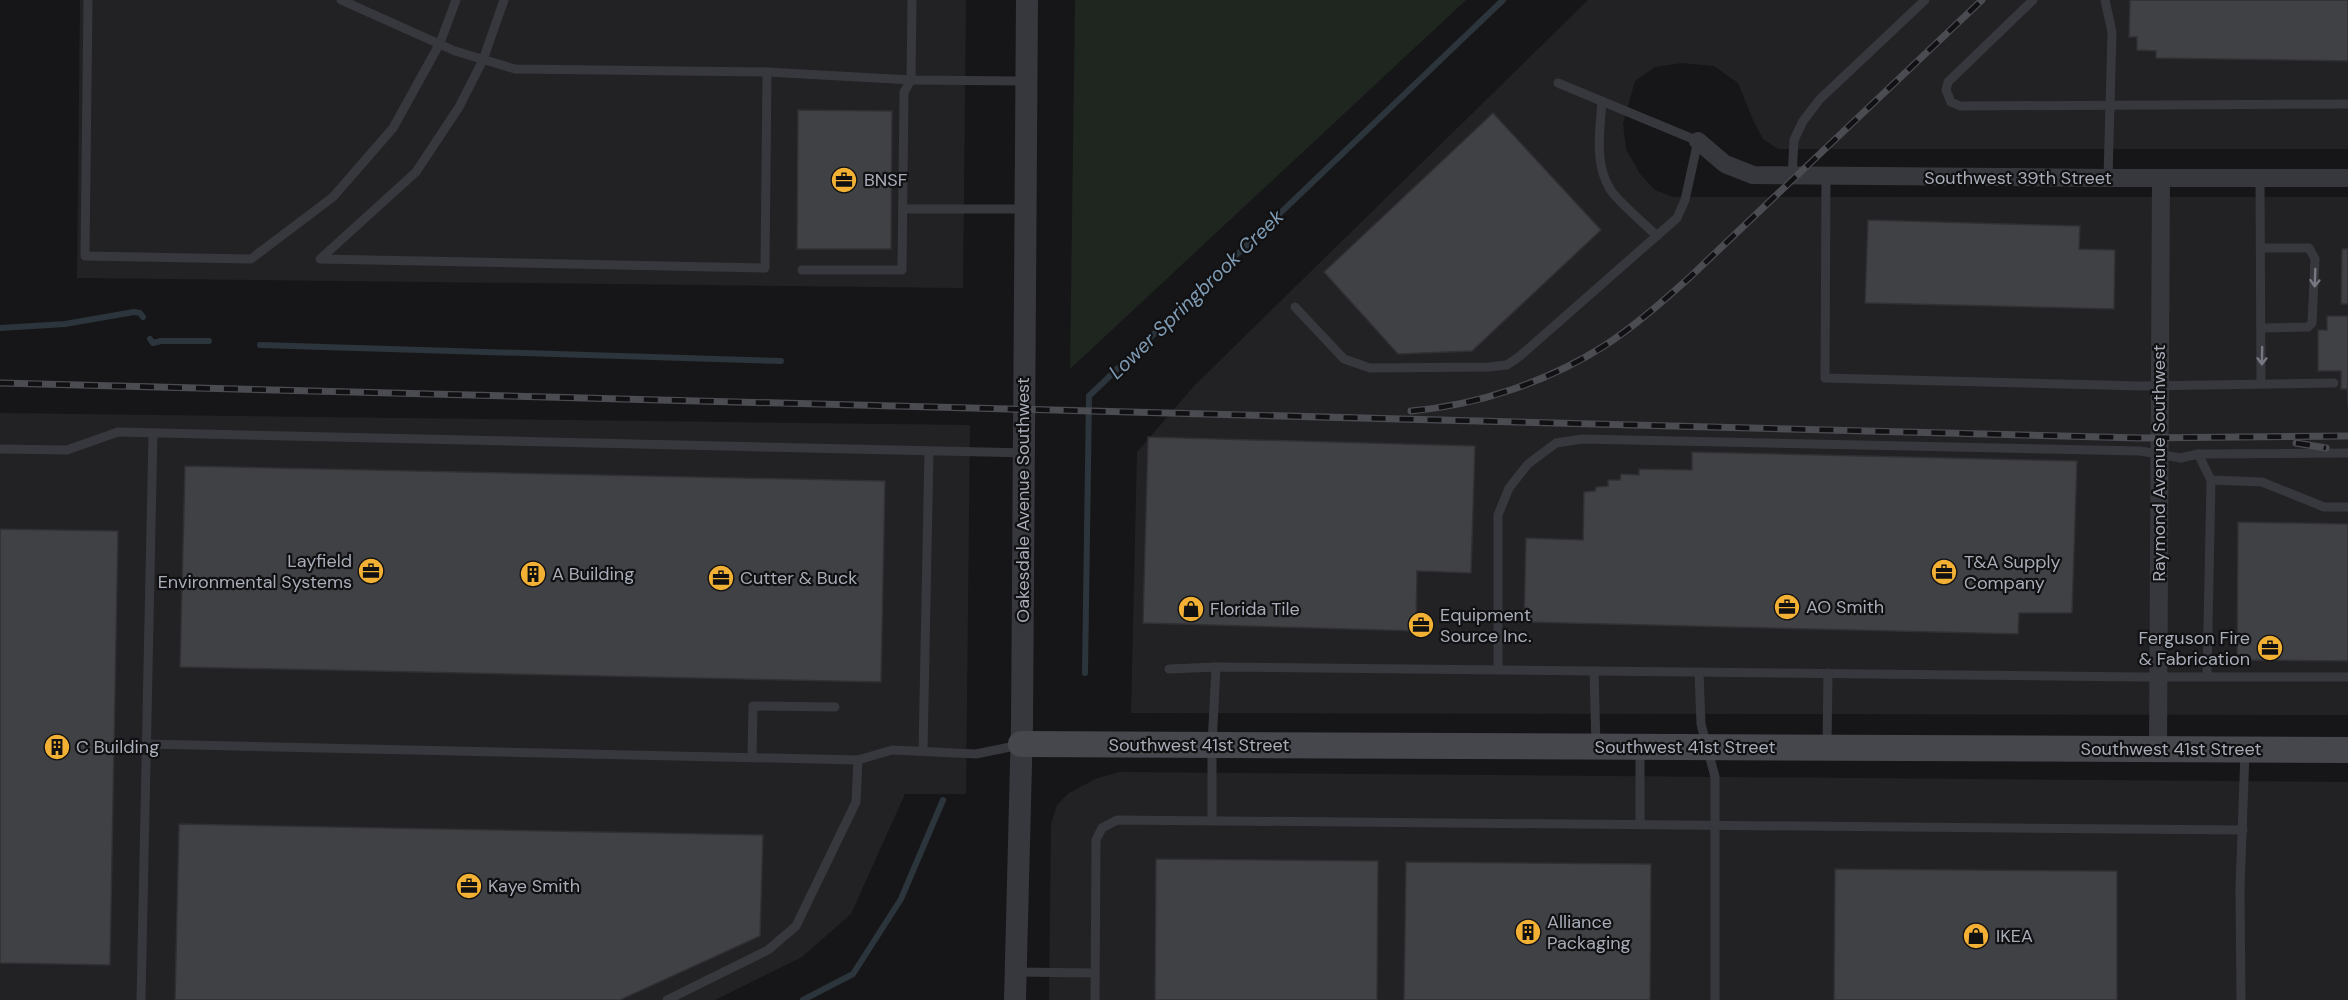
<svg xmlns="http://www.w3.org/2000/svg" width="2348" height="1000" font-family="'DM Sans',sans-serif">
<style>
.built{fill:#222225}
.green{fill:#1e261f}
.lines{fill:none;stroke-linecap:round;stroke-linejoin:round}
.stream{stroke:#2c353c;stroke-width:6}
.building{fill:#404145;stroke:#303034;stroke-width:1.5}
.service{stroke:#37383d;stroke-width:9}
.minor{stroke:#37383d;stroke-width:18}
.tertiary{stroke:#37383d;stroke-width:22}
.secondary{stroke:#45474d;stroke-width:26}
.rail-casing{stroke:#4a4c52;stroke-width:7}
.rail{stroke:#111113;stroke-width:4.5;stroke-dasharray:14;stroke-linecap:butt}
.oneway{stroke:#757881}
.labels{text-anchor:middle;stroke-width:4.5;stroke-linejoin:round;paint-order:stroke}
.street-label{font-size:18px;fill:#a8adb8;stroke:#111113}
.poi-label{font-size:18px;fill:#a8adb8;stroke:#111113;text-anchor:start}
.water-label{font-size:20px;font-style:italic;fill:#7f9bb3;stroke:#111113}
</style>
<rect width="100%" height="100%" fill="#161618"/>
<!-- built -->
<g class="built">
<path d="M80,0H966L963,288L77,278Z"/>
<path d="M1588,0H2348V149H1778L1763,139L1753,120L1738,83L1714,66L1682,63L1655,67L1635,81L1623,124L1626,149L1640,174L1655,190L1673,197H2348V715L1131,713L1137,452L1195,385Z"/>
<path d="M0,413L970,425L966,794H905L851,914L802,957L715,1000H0Z"/>
<path d="M1119,772L2348,782V1000H1049L1051,824L1057,805L1069,793L1095,779Z"/>
</g>
<!-- green -->
<path class="green" d="M1075,0H1466L1070,369Z"/>
<g class="lines">
<!-- stream -->
<g class="stream">
<path d="M0,328L65,324L134,312L140,313L143,317"/>
<path d="M150,339L153,343L161,341H209"/>
<path d="M260,345L781,361"/>
<path d="M1085,673L1089,396L1503,0"/>
<path d="M803,1000L853,974L901,899L943,800"/>
</g>
</g>
<!-- building -->
<g class="building">
<path d="M2130,0H2348V61L2156,58V51L2137,50V37H2129Z"/>
<path d="M798,110L892,111L891,249H797Z"/>
<path d="M1493,113L1601,230L1472,351L1398,354L1324,272Z"/>
<path d="M1868,220L2080,226L2079,249L2115,250L2114,309L1865,303Z"/>
<path d="M2342,249H2348V304H2341Z"/>
<path d="M2327,316H2348V407L2347,389H2341V371H2318V330H2327Z"/>
<path d="M1148,437L1475,446L1471,573L1417,571L1416,631L1143,623Z"/>
<path d="M1692,452L2077,461L2072,613H2019L2018,634L1524,622L1526,538L1583,540L1584,492L1595,491L1596,487L1608,486V480H1620L1621,474L1639,475V469L1692,470Z"/>
<path d="M185,466L885,481L881,682L180,667Z"/>
<path d="M2238,522L2348,524V661L2237,660Z"/>
<path d="M0,529L118,531L110,965L0,963Z"/>
<path d="M179,824L763,835L760,936L620,1000H175Z"/>
<path d="M1156,859L1378,861L1377,1000H1155Z"/>
<path d="M1406,862L1651,864L1650,1000H1404Z"/>
<path d="M1835,869L2117,871V1000H1834Z"/>
</g>
<g class="lines">
<!-- service -->
<g class="service">
<path d="M88,0L85,256L251,259L333,197L393,128L440,43L456,0"/>
<path d="M341,0L455,51L515,69L767,72L911,80L1026,81"/>
<path d="M504,0L483,60L459,107L416,172L320,259L765,268L767,72"/>
<path d="M2033,0L1948,82L1946,90L1951,102L1960,106L2348,104"/>
<path d="M2105,0L2112,32L2108,178"/>
<path d="M1602,101C1600,129 1594,164 1610,189C1617,201 1645,224 1657,236"/>
<path d="M1792,176L1794,140L1803,121L1820,99L1925,0"/>
<path d="M1826,176L1825,378L2141,386L2334,383"/>
<path d="M2260,178L2261,384"/>
<path d="M903,209H1025"/>
<path d="M2262,248H2309L2315,259L2312,323L2308,327L2262,328"/>
<path d="M802,270H902L904,92L911,80L912,0"/>
<path d="M1295,307L1344,359L1370,368L1489,367L1507,365L1520,356L1677,218L1685,200L1698,141L1558,83"/>
<path d="M0,449L67,450L118,432L1024,453"/>
<path d="M2198,454L2211,480L2207,676"/>
<path d="M2211,480L2262,482L2324,507H2348"/>
<path d="M1169,669L1216,667L2140,677H2348"/>
<path d="M1498,670V515L1509,488L1528,464L1556,443L1582,439L2140,451L2181,458L2198,454L2348,453"/>
<path d="M1594,671L1596,746"/>
<path d="M1699,672L1701,724L1715,777V1000"/>
<path d="M146,744L858,760L892,750L976,754L1020,745"/>
<path d="M1827,745L1828,673"/>
<path d="M1640,748V824"/>
<path d="M923,751L929,451"/>
<path d="M752,758L753,706L835,707"/>
<path d="M1212,820V745L1216,667"/>
<path d="M1016,972L1095,973"/>
<path d="M141,1000L153,433"/>
<path d="M667,1000L768,950L796,926L856,802L858,760"/>
<path d="M1095,1000L1096,840L1102,828L1117,820L2243,830"/>
<path d="M2241,1000L2240,888L2245,752"/>
</g>
<!-- minor -->
<g class="minor">
<path d="M1698,141L1725,164L1753,175L2108,178H2348"/>
<path d="M2158,748L2161,178"/>
</g>
<!-- tertiary -->
<path class="tertiary" d="M1015,1000L1022,724L1027,0"/>
<!-- secondary -->
<path class="secondary" d="M1021,744L2348,750"/>
<!-- rail casing -->
<g class="rail-casing">
<g id="rail">
<path d="M0,383L2141,438L2348,436"/>
<path d="M1411,411C1478,405 1547,382 1604,346C1635,326 1663,301 1690,277L1982,0"/>
<path d="M2296,443L2326,448"/>
</g>
</g>
<!-- rail -->
<use href="#rail" class="rail"/>
</g>
<!-- one-way arrows -->
<defs><path id="oneway-shaft" d="M-6 0H5M1.5-3L5.5 0L1.5 3" fill="none" stroke-width="1.6" stroke-linecap="round" stroke-linejoin="round" transform="scale(1.5)"/></defs>
<g class="oneway">
<use href="#oneway-shaft" transform="translate(2315 278) rotate(92)"/>
<use href="#oneway-shaft" transform="translate(2262 356) rotate(91)"/>
</g>
<!-- icons -->
<defs>
<g id="office-disc" transform="scale(1.35)"><circle r="9.5" fill="#f2b134" stroke="#111113"/><path d="M-6-3h4V-5.5h4V-3h4V5H-6ZM-1-4.5V-3h2v-1.5ZM-6 0V1H6V0Z" fill="#111"/></g>
<g id="building-disc" transform="scale(1.35)"><circle r="9.5" fill="#f2b134" stroke="#111113"/><path d="M-4-6H4V6H1V3H-1V6H-4ZM-2.5-4.3h1.7v1.8h-1.7ZM.8-4.3h1.7v1.8H.8ZM-2.5-1h1.7V.8h-1.7ZM.8-1h1.7V.8H.8Z" fill="#111"/></g>
<g id="shop-disc" transform="scale(1.35)"><circle r="9.5" fill="#f2b134" stroke="#111113"/><path d="M-5-2.5h2.3a2.7 3.5 0 0 1 5.4 0H5L5.5 6h-11ZM-1.5-2.5h3a1.5 2.3 0 0 0-3 0Z" fill="#111"/></g>
</defs>
<g fill-rule="evenodd">
<use href="#office-disc" x="844" y="180"/>
<use href="#office-disc" x="371" y="571"/>
<use href="#office-disc" x="1944" y="572"/>
<use href="#building-disc" x="533" y="574"/>
<use href="#office-disc" x="721" y="578"/>
<use href="#office-disc" x="1787" y="607"/>
<use href="#shop-disc" x="1191" y="609"/>
<use href="#office-disc" x="1421" y="625"/>
<use href="#office-disc" x="2270" y="648"/>
<use href="#building-disc" x="57" y="747"/>
<use href="#office-disc" x="469" y="886"/>
<use href="#building-disc" x="1528" y="932"/>
<use href="#shop-disc" x="1976" y="936"/>
</g>
<g class="labels">
<!-- street labels -->
<g class="street-label">
<text x="2018" y="184">Southwest 39th Street</text>
<text transform="translate(2159 463) rotate(-90)" y="6">Raymond Avenue Southwest</text>
<text transform="translate(1023 500) rotate(-90)" y="6">Oakesdale Avenue Southwest</text>
<text x="1199" y="751">Southwest 41st Street</text>
<text x="1685" y="753">Southwest 41st Street</text>
<text x="2171" y="755">Southwest 41st Street</text>
</g>
<!-- poi labels -->
<g class="poi-label">
<text x="864" y="186">BNSF</text>
<text x="352" y="567" text-anchor="end">Layfield<tspan x="352" dy="21">Environmental Systems</tspan></text>
<text x="1964" y="568">T&amp;A Supply<tspan x="1964" dy="21">Company</tspan></text>
<text x="552" y="580">A Building</text>
<text x="740" y="584">Cutter &amp; Buck</text>
<text x="1806" y="613">AO Smith</text>
<text x="1210" y="615">Florida Tile</text>
<text x="1440" y="621">Equipment<tspan x="1440" dy="21">Source Inc.</tspan></text>
<text x="2250" y="644" text-anchor="end">Ferguson Fire<tspan x="2250" dy="21">&amp; Fabrication</tspan></text>
<text x="76" y="753">C Building</text>
<text x="488" y="892">Kaye Smith</text>
<text x="1547" y="928">Alliance<tspan x="1547" dy="21">Packaging</tspan></text>
<text x="1996" y="942">IKEA</text>
</g>
<!-- water labels -->
<g class="water-label">
<text transform="translate(1196 294) rotate(-44)" y="7">Lower Springbrook Creek</text>
</g>
</g>
</svg>
